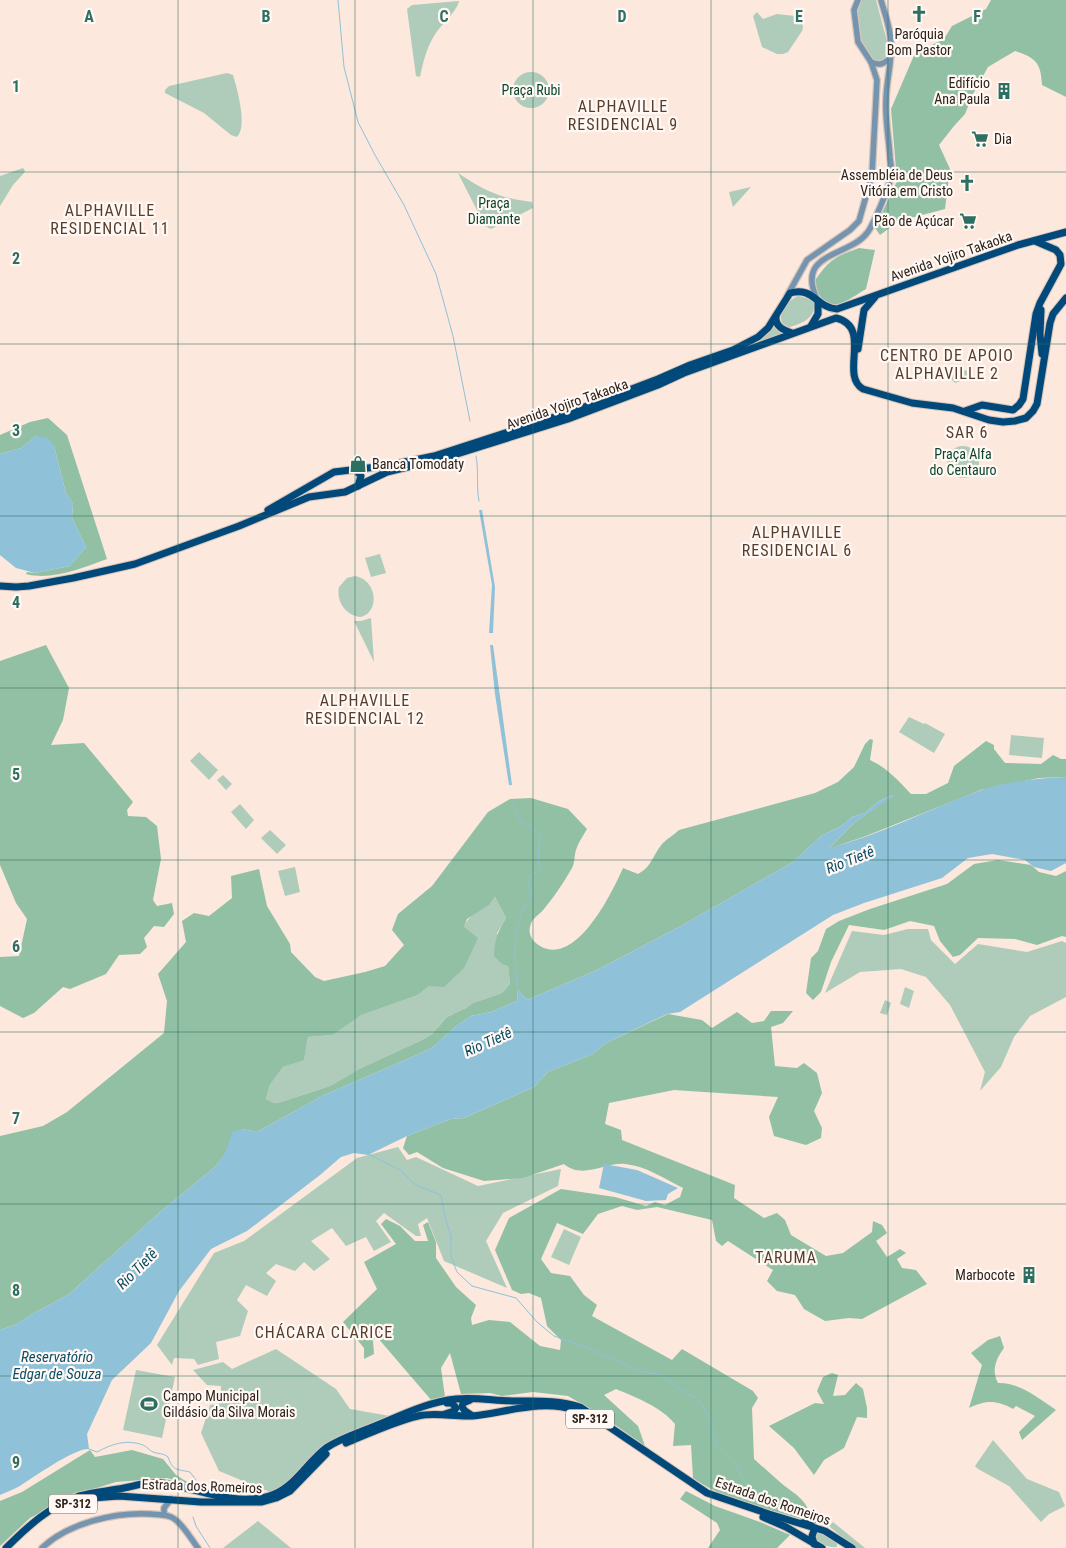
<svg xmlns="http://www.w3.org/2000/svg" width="1066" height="1548" font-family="'Roboto Condensed',sans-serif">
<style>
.green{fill:#afccba}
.forest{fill:#92c0a4;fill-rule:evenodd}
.water{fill:#8fc1d9}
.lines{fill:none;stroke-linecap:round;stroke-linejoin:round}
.stream{stroke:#8fc1d9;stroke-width:1}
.minor-casing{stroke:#d7c5b9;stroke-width:8}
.major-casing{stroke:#d7c5b9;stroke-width:9}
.minor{stroke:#7594b0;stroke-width:5.5}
.major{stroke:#00497a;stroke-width:7}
.grid{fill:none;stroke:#2d7061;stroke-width:1;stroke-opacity:0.55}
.labels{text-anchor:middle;stroke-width:4.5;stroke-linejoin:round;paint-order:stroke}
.shield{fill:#fff8f4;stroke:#6d635c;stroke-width:1}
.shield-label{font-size:12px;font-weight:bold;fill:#2e231b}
.poi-label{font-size:14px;fill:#2e231b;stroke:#fff8f4;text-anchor:end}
.park-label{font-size:14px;fill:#0c452b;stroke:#fff8f4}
.street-label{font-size:14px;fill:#2e231b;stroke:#fff8f4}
.water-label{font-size:15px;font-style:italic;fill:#0b4e67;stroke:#fff8f4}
.quarter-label{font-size:16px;letter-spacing:1px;fill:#573d2c;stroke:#fff8f4}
.grid-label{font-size:16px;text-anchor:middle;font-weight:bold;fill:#2d7061;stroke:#fff8f4;stroke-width:4.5;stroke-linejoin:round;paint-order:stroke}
</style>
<rect width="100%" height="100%" fill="#fce8dc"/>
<!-- green -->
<g class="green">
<path d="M861,0H876L888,45L887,58L881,61H873L862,44L857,10Z"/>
<path d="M459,1C457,12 440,25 434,36C426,49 423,63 420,77L416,76L407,9L412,5Z"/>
<path d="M757,12L763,19L777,14L795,16L802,23L803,28L802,31L788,52L783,54H777L762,47L753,16Z"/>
<circle cx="531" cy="90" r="18"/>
<path d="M227,73L233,75C237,88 248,127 237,137L231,135L204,113L165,93V90L169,86Z"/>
<path d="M23,168L25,171L24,173L13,185L0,206V176Z"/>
<path d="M458,173C485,191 499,198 532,202L533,208L491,229L485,226Z"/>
<path d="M751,187L733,207L729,192Z"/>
<path d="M798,296L810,299L814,302C816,318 802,324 789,327L782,323C778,310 788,301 798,296Z"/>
<path d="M775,322L784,333L754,344L767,333Z"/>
<path d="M965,370L969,373V378L955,383L951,379L952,375Z"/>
<circle cx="963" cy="462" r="16"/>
<path d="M380,554L386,573L371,577L365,558Z"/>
<path d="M355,576C376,579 381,611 361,617C346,616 336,602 339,587L347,578Z"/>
<path d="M371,618L374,662L354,621H361Z"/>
<path d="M909,717L924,724L925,723L945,734L934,753L899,732Z"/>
<path d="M1011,735L1044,738L1042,758L1009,755Z"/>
<path d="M199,752L218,770L209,780L190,761Z"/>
<path d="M223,775L232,784L226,790L217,780Z"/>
<path d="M240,804L254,820L246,829L231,812Z"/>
<path d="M270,830L286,845L277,854L261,838Z"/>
<path d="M295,867L300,892L285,896L278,871Z"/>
<path d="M495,897L506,918L497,933L508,965L510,984L502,993L473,1003L466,1008L447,1017L432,1034L422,1040L359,1069L330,1086L281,1102L272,1103L266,1099L270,1085L283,1067L304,1059L308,1037L333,1035L360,1015L418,995L429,986L464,927C470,911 486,910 495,897Z"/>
<path d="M908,929H928L931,940L955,964L978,944L1027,952L1062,941L1066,943V997L1030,1016L1014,1037L1001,1067L980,1091L985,1072L950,1005L926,977L901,969L860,972L825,993L852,931L884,935Z"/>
<path d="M905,987L914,991L909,1008L900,1004Z"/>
<path d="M885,1000L891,1003L887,1015L880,1013Z"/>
<path d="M398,1147L407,1160L416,1157L478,1186L561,1169L558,1186L503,1213L486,1241L507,1288L444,1261L427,1218L418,1224L421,1236H416L384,1213L376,1221L391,1242L374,1251L366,1237L346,1246L332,1228L311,1241L330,1259L314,1271L304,1262L295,1271L276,1264L266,1273L276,1281L267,1296L246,1285L237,1300L248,1311L240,1336L216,1342L219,1359L198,1365L194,1359L174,1358L172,1365L157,1345L214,1253L244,1241L357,1158Z"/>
<path d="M564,1229L581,1237L569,1265L551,1257Z"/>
<path d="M276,1349L336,1389L350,1409L390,1416L323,1445L275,1494L219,1471L201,1433L210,1405L221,1403V1386L207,1385L193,1370L223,1362L232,1369Z"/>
<path d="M136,1370L175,1377L162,1438L123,1430Z"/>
<path d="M993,1440L1027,1479L1059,1492L1065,1506L1049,1514L1041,1522L1009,1486L978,1469L975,1466Z"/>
<path d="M258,1521L291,1548H223Z"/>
<path d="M833,1522L865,1548H855L829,1526Z"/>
<path d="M817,1533L829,1536L837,1543V1547C829,1548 820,1544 815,1538Z"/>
</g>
<!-- forest -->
<g class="forest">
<path d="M991,0H1066V97L1042,85C1041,63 1036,58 1015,51L988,67L973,94L965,114L954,126L939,145L950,169L945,209L899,221L880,235L875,228L897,181L891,109L915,53L944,39L952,26L986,9Z"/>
<path d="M859,248L875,250L866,289C843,303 825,319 814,282C829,260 834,257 859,248Z"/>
<path d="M48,418L67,435L107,559C82,568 52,581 26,574L27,572L35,573L70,566L86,547L72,518L73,504L66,493L54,446L36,436L21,448L0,454V435L30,422Z"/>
<path d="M46,645L69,688L63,720L51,745L84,743L133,802L127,810L128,816L146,817L157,826L161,859L153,900L157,906L172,903L174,914L164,927L154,926L144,938L147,947L140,954L119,955L106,974L70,989L63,987L34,1013L23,1018L0,1006V957L19,956L27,919L16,903L0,865V661Z"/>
<path d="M870,739L873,740L870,760C887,768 898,780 911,794H926L948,783L954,766L986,741L994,745V749L1005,763L1041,764L1053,755L1061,759H1066V777L1039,778L981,790L866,836L828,849L854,823L893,795L879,801L865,813L852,817L843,825L821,836L793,862L679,927L597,970L527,1000L518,990L517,1001L491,1012L471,1016L455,1027L433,1047L419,1054L322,1096L257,1132L242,1129L216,1166L159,1213L68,1295L34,1313L17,1324L0,1330V1136L43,1126L67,1112L164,1033L167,1001L158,974L186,942L182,921L194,913L209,916L232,898L231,876L259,869L267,906L290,944L291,952L315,977L324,981L365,972L385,966L404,945L392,930L398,914L432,886L488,812L510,799L531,798L568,809L587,829C583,836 578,843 576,850C574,856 575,863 572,868C564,882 554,897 544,909C539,915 531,919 530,927C528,935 533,942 540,946C576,967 612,893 623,868L638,874C652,867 653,854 663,843C668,838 674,835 679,830L815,793L838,782L854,767L865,744ZM495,897L506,918C497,933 495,939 494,956L502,964L508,966L510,984L502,993L473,1003L466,1008L447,1017L432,1034L422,1040L359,1069L330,1086L281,1102L273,1103L266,1099L270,1085L283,1067L304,1060L308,1037L333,1035L361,1015L418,995L429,986L444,987L464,968L478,938L464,927L467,919L489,905Z"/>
<path d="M998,860L1031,865L1039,872L1056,876L1066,871V937L1062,936L1037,945L1015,939L978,938L960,955L953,957L940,941L934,926L910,921L884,930L849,925L831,962L821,992L813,1000L806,993L811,958L818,951L826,929L839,921L870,909L947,884L974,864Z"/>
<path d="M771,1011H793L783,1023L771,1027L775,1066L797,1068L804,1063L817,1073L822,1093L814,1111L822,1128L821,1138L806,1145L774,1136L769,1117L778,1097L674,1090L609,1103L605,1124L621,1130L622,1140L735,1185L734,1198L764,1218L777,1213L785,1220L791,1235L826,1256L843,1253L872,1232L873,1221L882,1225L887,1233L876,1241L887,1257L900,1249L906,1253L897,1259L902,1268L916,1270L927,1284L862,1319L849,1318L825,1321L804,1309L795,1295L777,1291L767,1281L773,1270L728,1241L722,1246L716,1241L712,1220L657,1207L637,1210L622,1206L598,1214L583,1234L557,1223L541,1259L551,1273L570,1276L584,1295L597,1305L592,1316L672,1360L682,1349L753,1391L758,1398L752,1408L754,1459C763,1467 772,1475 781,1483C793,1493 805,1498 810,1514L805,1519H801C764,1508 724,1500 693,1478L691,1445L673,1446L675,1424C660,1406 637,1398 616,1389L604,1395L638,1426L645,1446L604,1417L568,1396L533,1392L502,1396L490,1393L461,1394L450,1353L441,1368L445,1397L432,1401L377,1337L373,1340L374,1354L364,1359V1348L343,1322L377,1289L364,1262L396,1244L381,1224L386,1219L400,1226L415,1241H428L423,1225L428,1222L436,1242V1258L456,1287L476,1305L471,1318L472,1325L489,1320L510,1322L540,1346L560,1350L561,1340L547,1326L541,1298L529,1293L521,1294L512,1290L495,1250L509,1218L561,1189L615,1197L646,1206L655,1202L665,1205L680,1197L683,1188C665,1179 646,1166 625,1164C605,1162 583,1180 564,1164L523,1178L484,1181L443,1168L417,1152L409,1155L403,1148L407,1136L451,1119L464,1118L534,1087L548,1072L593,1054L606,1043L668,1014L702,1020L712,1028L737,1012L752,1023L764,1021Z"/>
<path d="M1000,1336L1004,1348C996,1359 991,1370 998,1383C1019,1382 1039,1399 1056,1410L1022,1440L1019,1432L1035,1416L1016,1406L1013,1409C996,1400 987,1400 969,1408L982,1365L971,1353L988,1340Z"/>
<path d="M832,1373L838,1375L833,1396L845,1395L856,1383L863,1389L867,1408V1418L857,1417L844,1448L824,1460L814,1475L794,1448L769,1426L815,1403L824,1404L817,1391L823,1377Z"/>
<path d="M90,1450L95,1457L132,1450L163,1459L176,1475L192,1485L167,1478L116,1482L71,1496L30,1518L0,1546V1501L22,1492Z"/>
<path d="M686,1491L715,1506L760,1522L790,1535L777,1548H708L720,1530L717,1523L680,1499Z"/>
</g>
<!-- water -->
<g class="water">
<path d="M36,436L47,437L54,446L66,493L73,504L72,518L86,547L70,566L35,573L16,568L0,555V454L21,448Z"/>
<path d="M479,510H482L495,587L493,633H489L492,585Z"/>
<path d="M490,645H493L512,785H509L495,694Z"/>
<path d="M1066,777V863L1051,871L1034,867L1025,860L992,854L968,858L942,878L864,903L833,915L680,1012L667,1014L606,1043L593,1054L548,1072L534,1087L464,1118L451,1119L407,1136L368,1155L354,1153L341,1157L320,1175L247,1231L211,1249L179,1291L151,1343L112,1380L87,1434L89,1449C74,1448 33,1478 18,1487C13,1490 6,1492 0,1495V1330L17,1324L34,1313L68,1295L159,1213L216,1166L226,1151L232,1132L242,1129L257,1132L322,1096L419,1054L433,1047L455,1027L471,1016L491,1012L517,1001L518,990L527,1000L597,970L679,927L793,862L821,836L843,825L852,817L865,813L879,801L896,794L854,823L829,848C880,835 929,809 979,791C1004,782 1039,778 1066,777Z"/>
<path d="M604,1164L637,1170L678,1188L668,1194L666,1200L646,1201L599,1188Z"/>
</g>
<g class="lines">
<!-- stream -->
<g class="stream">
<path d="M338,0L344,67L358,122L375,155L404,205L436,274L453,336L470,421"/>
<path d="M476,456C479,471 476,486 479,501"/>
<path d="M513,802L521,822L535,830L540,836L538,858L541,869L527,878L532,896C528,902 524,908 521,914C512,937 515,966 518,990"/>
<path d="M368,1154L400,1170L416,1185L441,1195L445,1217L451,1236V1257L457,1272L472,1286L516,1298L537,1322L554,1336L580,1345L638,1370L663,1376L681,1390L697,1398L707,1412L717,1446L736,1465L743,1480L753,1490L770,1499L794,1508L805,1515"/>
<path d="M89,1449L97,1452C112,1444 126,1439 143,1445C147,1447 149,1450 153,1452C158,1454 163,1453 168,1457C173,1471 176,1469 190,1472L196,1480"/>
<path d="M193,1517L196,1526L210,1548"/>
</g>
<!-- minor casing -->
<g class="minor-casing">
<g id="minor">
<path d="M871,62C879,66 884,64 890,58"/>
<path d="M787,296L807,260L850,230L859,221L872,175L877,80L871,62L858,42L854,10L858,0"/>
<path d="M817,299C795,252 849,257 867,233C873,226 889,187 891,177C892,171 891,164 890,158C889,139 885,120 886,101C886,82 892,63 891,44C891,29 885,15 881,0"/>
<path d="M164,1515V1508L171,1499"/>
<path d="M42,1548C68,1523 115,1512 150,1514C158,1515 167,1514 173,1518C183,1524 191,1539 198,1548"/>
</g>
</g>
<!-- major casing -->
<g class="major-casing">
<g id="major">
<path d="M1041,310L1040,334L1042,354"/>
<path d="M776,317C775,327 784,330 792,333"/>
<path d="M811,326L818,314V301"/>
<path d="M858,349L864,310L875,297"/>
<path d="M965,411L982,405L1013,410L1019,405L1023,399L1036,314L1040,303L1061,264L1060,255L1056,250L1035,241"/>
<path d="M355,469L361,476L358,486"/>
<path d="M268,510L334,472L385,466L434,456L579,409L658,379L690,365L733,350L758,337L768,328L790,293C813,286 817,308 837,309L1018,245L1066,232"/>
<path d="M0,586L16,587L29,586L73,578L135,564L239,526L309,497L345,492L387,472L441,459L568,419L658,385L684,373L836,318C873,327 839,375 863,389L912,403L953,408L989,420L1003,422L1015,421L1026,418L1033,411L1037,404L1050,323L1053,314L1066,298"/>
<path d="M470,1400L463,1403L462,1407L465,1411L471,1415"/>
<path d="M445,1414L454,1411L456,1408L452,1403H447"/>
<path d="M346,1443C370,1433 393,1422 418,1416C436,1412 454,1417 472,1416C504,1413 542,1399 574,1410"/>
<path d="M93,1498L119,1496L201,1502H262L276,1498L290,1491L326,1454"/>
<path d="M763,1517L786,1527L822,1548"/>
<path d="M802,1523L809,1522L820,1517"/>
<path d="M814,1544L812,1536L815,1528"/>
<path d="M6,1548C28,1526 50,1506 79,1496C94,1492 109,1491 124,1488C139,1485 153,1480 168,1484C201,1490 235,1506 269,1496C294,1489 306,1463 326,1448C339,1439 355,1434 370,1428C398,1417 426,1402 456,1399C476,1397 496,1401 516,1401C538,1401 559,1400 580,1407L707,1493L769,1514L825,1531L852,1548"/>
</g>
</g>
<!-- minor -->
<use href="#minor" class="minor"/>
<!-- major -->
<use href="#major" class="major"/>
</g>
<!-- grid -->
<path class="grid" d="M178,0V1548M355,0V1548M533,0V1548M711,0V1548M888,0V1548M0,172H1066M0,344H1066M0,516H1066M0,688H1066M0,860H1066M0,1032H1066M0,1204H1066M0,1376H1066"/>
<!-- icons -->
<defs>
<g id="church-bare" transform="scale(1.35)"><path d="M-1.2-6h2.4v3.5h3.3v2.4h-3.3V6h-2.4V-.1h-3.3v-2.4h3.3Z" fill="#2d7061" stroke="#fff8f4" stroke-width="2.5" paint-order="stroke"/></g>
<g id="building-bare" transform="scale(1.35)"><path d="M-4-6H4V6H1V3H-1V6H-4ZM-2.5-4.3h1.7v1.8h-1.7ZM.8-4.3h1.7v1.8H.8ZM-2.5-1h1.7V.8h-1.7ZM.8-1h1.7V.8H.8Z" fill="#2d7061" stroke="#fff8f4" stroke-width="2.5" paint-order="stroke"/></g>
<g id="supermarket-bare" transform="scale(1.35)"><path d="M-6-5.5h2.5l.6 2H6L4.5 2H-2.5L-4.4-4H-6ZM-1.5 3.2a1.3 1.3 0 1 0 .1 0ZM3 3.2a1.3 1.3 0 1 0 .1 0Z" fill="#2d7061" stroke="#fff8f4" stroke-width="2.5" paint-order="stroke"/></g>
<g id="shop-bare" transform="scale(1.35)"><path d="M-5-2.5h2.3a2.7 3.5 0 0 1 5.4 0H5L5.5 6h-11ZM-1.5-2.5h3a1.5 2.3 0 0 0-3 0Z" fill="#2d7061" stroke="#fff8f4" stroke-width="2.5" paint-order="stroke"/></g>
<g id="stadium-bare" transform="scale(1.35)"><path d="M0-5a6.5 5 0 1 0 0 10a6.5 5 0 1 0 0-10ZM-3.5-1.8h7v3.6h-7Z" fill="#2d7061" stroke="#fff8f4" stroke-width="2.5" paint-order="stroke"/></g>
</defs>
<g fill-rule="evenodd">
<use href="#church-bare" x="919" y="14"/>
<use href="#building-bare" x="1004" y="91"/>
<use href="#supermarket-bare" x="980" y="139"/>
<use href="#church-bare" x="967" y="183"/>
<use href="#supermarket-bare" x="968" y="221"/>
<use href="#shop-bare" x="358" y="464"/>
<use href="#building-bare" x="1029" y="1275"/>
<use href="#stadium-bare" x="149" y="1404"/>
</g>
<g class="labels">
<!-- shield labels -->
<g class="shield">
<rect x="566" y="1409.5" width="48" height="19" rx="4"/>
<rect x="49" y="1494.5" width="48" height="19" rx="4"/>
</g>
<g class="shield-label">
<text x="590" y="1423">SP-312</text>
<text x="73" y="1508">SP-312</text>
</g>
<!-- poi labels -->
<g class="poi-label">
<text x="919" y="39" text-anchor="middle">Paróquia<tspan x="919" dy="16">Bom Pastor</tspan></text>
<text x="990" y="88">Edifício<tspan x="990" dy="16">Ana Paula</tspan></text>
<text x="994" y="144" text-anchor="start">Dia</text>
<text x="953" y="180">Assembléia de Deus<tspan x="953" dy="16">Vitória em Cristo</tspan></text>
<text x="954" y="226">Pão de Açúcar</text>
<text x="372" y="469" text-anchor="start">Banca Tomodaty</text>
<text x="1015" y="1280">Marbocote</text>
<text x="163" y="1401" text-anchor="start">Campo Municipal<tspan x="163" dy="16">Gildásio da Silva Morais</tspan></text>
</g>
<!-- park labels -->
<g class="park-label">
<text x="531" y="95">Praça Rubi</text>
<text x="494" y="208">Praça<tspan x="494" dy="16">Diamante</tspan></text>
<text x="963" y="459">Praça Alfa<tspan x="963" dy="16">do Centauro</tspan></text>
</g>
<!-- street labels -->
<g class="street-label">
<text transform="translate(951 256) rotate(-19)" y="5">Avenida Yojiro Takaoka</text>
<text transform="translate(567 404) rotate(-19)" y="5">Avenida Yojiro Takaoka</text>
<text transform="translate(202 1486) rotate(2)" y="5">Estrada dos Romeiros</text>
<text transform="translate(773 1501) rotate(19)" y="5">Estrada dos Romeiros</text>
</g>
<!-- water labels -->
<g class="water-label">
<text transform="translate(850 860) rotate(-22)" y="5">Rio Tietê</text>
<text transform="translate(488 1042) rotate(-24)" y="5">Rio Tietê</text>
<text transform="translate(137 1269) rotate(-45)" y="5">Rio Tietê</text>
<text x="57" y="1362">Reservatório<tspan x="57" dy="17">Edgar de Souza</tspan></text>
</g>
<!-- quarter labels -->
<g class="quarter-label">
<text x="623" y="112">ALPHAVILLE<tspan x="623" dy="18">RESIDENCIAL 9</tspan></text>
<text x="110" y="216">ALPHAVILLE<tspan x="110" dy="18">RESIDENCIAL 11</tspan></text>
<text x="947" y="361">CENTRO DE APOIO<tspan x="947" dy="18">ALPHAVILLE 2</tspan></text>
<text x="967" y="438">SAR 6</text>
<text x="797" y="538">ALPHAVILLE<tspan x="797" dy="18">RESIDENCIAL 6</tspan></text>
<text x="365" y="706">ALPHAVILLE<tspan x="365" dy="18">RESIDENCIAL 12</tspan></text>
<text x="786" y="1263">TARUMA</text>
<text x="324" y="1338">CHÁCARA CLARICE</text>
</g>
</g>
<g class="grid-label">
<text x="89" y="22">A</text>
<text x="266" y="22">B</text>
<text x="444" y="22">C</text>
<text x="622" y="22">D</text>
<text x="799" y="22">E</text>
<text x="977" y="22">F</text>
<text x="16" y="92">1</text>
<text x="16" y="264">2</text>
<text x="16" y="436">3</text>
<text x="16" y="608">4</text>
<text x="16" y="780">5</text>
<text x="16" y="952">6</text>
<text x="16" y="1124">7</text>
<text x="16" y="1296">8</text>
<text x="16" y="1468">9</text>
</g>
</svg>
